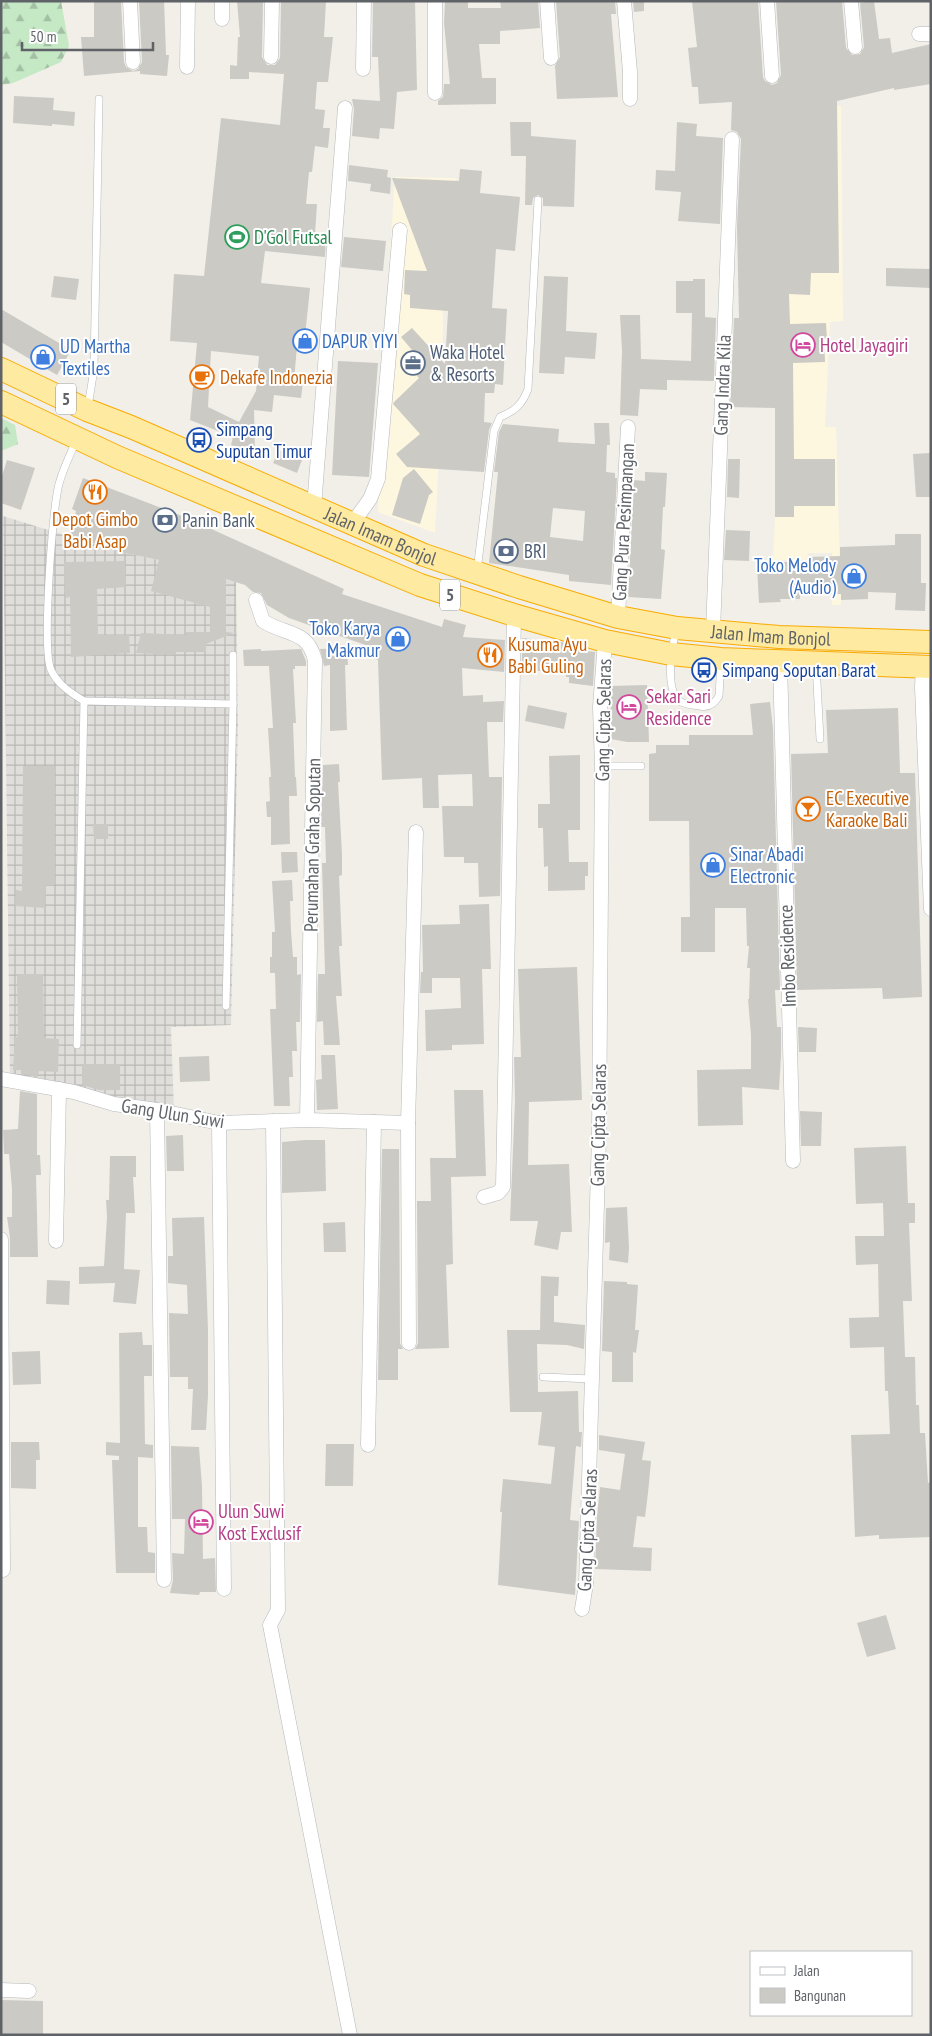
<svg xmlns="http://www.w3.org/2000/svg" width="932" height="2036" font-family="'PT Sans Narrow',sans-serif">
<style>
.commercial{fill:#fef7e0}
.industrial{fill:url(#industrial-grid)}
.forest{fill:url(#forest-firs)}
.building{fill:#cccac5;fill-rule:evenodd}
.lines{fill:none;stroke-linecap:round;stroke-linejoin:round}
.service-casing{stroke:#b5b8bc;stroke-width:8}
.minor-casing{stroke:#b5b8bc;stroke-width:15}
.trunk-casing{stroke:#f9ab00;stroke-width:24}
.service{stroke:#fff;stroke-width:7}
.minor{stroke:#fff;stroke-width:14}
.trunk{stroke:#feeaa1;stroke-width:22}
.labels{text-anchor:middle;stroke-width:4;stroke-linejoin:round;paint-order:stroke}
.shield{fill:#fff;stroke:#8f9295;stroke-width:1}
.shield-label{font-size:18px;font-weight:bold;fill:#5f6368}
.leisure-label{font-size:19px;fill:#27864d;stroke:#fff;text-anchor:start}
.shop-label{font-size:19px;fill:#366cbe;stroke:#fff;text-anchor:start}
.hotel-label{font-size:19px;fill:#b23c85;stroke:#fff;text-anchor:start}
.service-label{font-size:19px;fill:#4e5e75;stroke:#fff;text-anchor:start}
.food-label{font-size:19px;fill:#c56008;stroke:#fff;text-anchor:start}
.street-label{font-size:19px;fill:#5f6368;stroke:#fff}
.transit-label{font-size:19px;fill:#164399;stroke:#fff;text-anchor:start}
</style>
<defs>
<pattern id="industrial-grid" width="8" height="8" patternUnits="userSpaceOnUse" patternTransform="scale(1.25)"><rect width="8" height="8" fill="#e0deda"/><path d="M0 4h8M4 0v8" fill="none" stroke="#b9b8b5"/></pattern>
<pattern id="forest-firs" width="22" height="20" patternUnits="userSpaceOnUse" patternTransform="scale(1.25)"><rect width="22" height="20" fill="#c5e8c5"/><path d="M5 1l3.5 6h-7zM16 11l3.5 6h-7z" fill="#a3c0a4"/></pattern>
</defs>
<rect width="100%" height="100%" fill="#f1efe8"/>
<!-- commercial -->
<g class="commercial">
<path d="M803,106H841L843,321L830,322L825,427H836L841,605H832V553H808L806,560H773L775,517V368Z"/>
<path d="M395,177L456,178L443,305L442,398L435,533L378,512L385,329Z"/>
</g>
<!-- industrial -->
<path class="industrial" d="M3,516L120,552L173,563L236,582L238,724L231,1025L171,1027L174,1113L10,1078Z"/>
<!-- forest -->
<g class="forest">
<path d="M1,1H61L69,46L61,62L13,83L1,85Z"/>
<path d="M1,418L15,425L18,444L1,451Z"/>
</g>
<!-- building -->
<g class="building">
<path d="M94,1H121L124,62L126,67L133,71L138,69L142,62L139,1H164L166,55H169L167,76L140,74V71L84,76L81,37H94Z"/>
<path d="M237,1H263L262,57L267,65H275L280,58L281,1H326L324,37H333L328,82H317L315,109L325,110L323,128H330L328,148L315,146L312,172H309L306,204H317L315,234L326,235L325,257L265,251L261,283L310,288L304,346H297L294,381H303L301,398L274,395L272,412L254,410L255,454L246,452L231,445L233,437L190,420L197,343L170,341L174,274L204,276L221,118L280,125L284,74L249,72V79H230V65L237,66L238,37H240ZM211,351L259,356L256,391L239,422L208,407Z"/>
<path d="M373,1H415L417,90L397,92L394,129L380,128L379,139L352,136L354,109L352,99L380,101L378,57H372Z"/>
<path d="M445,1H468V8H501L500,1H538L540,28L500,31V44H479L482,78H496V104L438,105V101L443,97L444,84H450L444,23Z"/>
<path d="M556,1H615L616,14H611L618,97L557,99L555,66L560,57Z"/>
<path d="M633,1H644V11L634,12Z"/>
<path d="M692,1H758L763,77L765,81L772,85L777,83L781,75L776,1H842L846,48L852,55L860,54L864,47L860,3L874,1L879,39L890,38L892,53L931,44V84L894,90V88L837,101L839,273H811L810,295L789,294L790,324L826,323L827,339H824L825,362L793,363L794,459H835V506H794V517H775V408L730,407L734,318H739L737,227L741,139L737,132L731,130L732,102L699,104L698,87H692L688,48L697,47Z"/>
<path d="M14,96L54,98L53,110L75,112L74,126L52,124V126L13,123Z"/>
<path d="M510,122H531V136L576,140L574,207L543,206V198L538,195L533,198L532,205H525L526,156H511Z"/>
<path d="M677,122L697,124L696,136L723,138L720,224L678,221L681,192L655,190L656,170L675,171Z"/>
<path d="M349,165L388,170L387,177L391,178L390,194L370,191L371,184L348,181Z"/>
<path d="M460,169L482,171L480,193L520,197L515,251L496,249L492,308L507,309L503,385L495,384L494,393H485L484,422L492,423L489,430L484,472L407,467L396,454L420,434L393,404L394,402L419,378L407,365L417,356L401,337L412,328L445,364L448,311L410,308V295L404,294L405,270L427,271L392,178L459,181Z"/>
<path d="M344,237L386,241L383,271L341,267Z"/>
<path d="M886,268L931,269V288L886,286Z"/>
<path d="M54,276L79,279L76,300L51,297Z"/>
<path d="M544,276L568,277L566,331L597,333L595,359L565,357L564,374L539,373Z"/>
<path d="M693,279H705V317L716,318L714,381L667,380V390L640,389L638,416L620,415L622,351L620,315H640L641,359L691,361L692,313H676V281H693Z"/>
<path d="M1,309L71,350L57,375L1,342Z"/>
<path d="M338,361L378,363L369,477L332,475Z"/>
<path d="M594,423H609L610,445H607L606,472L615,473V478H617L611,585L569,581V575L489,563L498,472H494L499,432L503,424L559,429L558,442L595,444ZM553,508L585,511L583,541L550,537Z"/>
<path d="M279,450L302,460L297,473L273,463Z"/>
<path d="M931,453V497H916L913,454Z"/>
<path d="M728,459H740L739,498L727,497Z"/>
<path d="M7,460L35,468L21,510L1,503V479Z"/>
<path d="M414,469L433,492L429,495L420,524L392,515L403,478Z"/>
<path d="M645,472L667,473L665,507H663L661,549L665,550L661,599L628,597L634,480L645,481Z"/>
<path d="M83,478L185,517L344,589L342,594L442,627L444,619L466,625L463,637L505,640L504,672L462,668L463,696L483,695V702L504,701L503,722H487L489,777H502L500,896L479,897L478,863H464V857H444L442,806H473L472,774L438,775L439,808H423L422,778L382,780L378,660L347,650L348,665H345L347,730L330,731V665L324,666L320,649L371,647L289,618L267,605L261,593L253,592L245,585L226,579V632L234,633L206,644V652H176V655L136,653L141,633L186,635V632H210V607L151,591L159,560L120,552L70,536L76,511L72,509Z"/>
<path d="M726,530L750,531L749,561L724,560Z"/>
<path d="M895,534H921V583H926L925,611L895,610L896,593L868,592V599L841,600V594L800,596V599H780L781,602L759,603L757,566L782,565V562H810L809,557L840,556V547L895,545Z"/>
<path d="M125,561L126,587L97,589L98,635H129L130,653L71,657L70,597L65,598L64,562Z"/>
<path d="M522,638L562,642L570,645L569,649L595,652L593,686L569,683V677H566V674L522,669Z"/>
<path d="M261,649V651L301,649L306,661V666H295V669H293L296,723H293L295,777H296L297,796H289L290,844L271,845V817H267L266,802L270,801L269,777H271L268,728H273L269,666H244L243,650Z"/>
<path d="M647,685L649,742H627L611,739L610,686Z"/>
<path d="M770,702L773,728L780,990H775L777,1027H781V1055L779,1090L742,1087L743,1125L698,1126L697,1070L751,1069V1035L748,999H749L750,968H747L749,946H747L746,908H715V952H681V917H690L689,821H649V754L656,753V745H689V735H753L750,704Z"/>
<path d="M528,705L567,713L564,729L525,721Z"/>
<path d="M898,708L900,773H915L922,997L883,999L882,988L797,990L791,754L828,753L826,710Z"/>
<path d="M580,755V830H568L569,862H588V876H585V890L548,891V866L544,867L543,828H538V804H550L549,756Z"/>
<path d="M339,764L340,782H338L342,854V875L339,876L342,946H339L342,996H336L340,1045H324L323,1021L317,1022L318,974H325L322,863H326L325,827H321L323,765Z"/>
<path d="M23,766H55V884H46L45,908L15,906L16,890L22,891Z"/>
<path d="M93,824H108V839H94Z"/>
<path d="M281,852H297L298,872L282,873Z"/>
<path d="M292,880L293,901H290L291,931L293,957H297V975L301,974L300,1022H296L297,1051H292L293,1077H289L290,1106H274L270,1009H276L275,973H270V957H272V932H275L272,881Z"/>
<path d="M489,904L491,969H482L484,1044L452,1045V1050L426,1051L425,1010L461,1008L460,978H432V993H420L421,972H423L422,925L460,924L459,905Z"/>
<path d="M577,967L582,1100L529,1102L528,1165L569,1164L572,1232H561L558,1250L534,1245L538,1221H510L515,1101L514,1057H521L518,969Z"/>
<path d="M17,974H43L44,1038L59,1039L58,1072L39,1071L38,1077L21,1074V1070H13L15,1037H18Z"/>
<path d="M798,1027L817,1028L816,1052H799Z"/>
<path d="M321,1055H335L338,1109L317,1110L316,1080L322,1079Z"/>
<path d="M209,1056L210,1081L180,1082L179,1057Z"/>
<path d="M82,1064H120V1090H99L82,1085Z"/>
<path d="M454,1090H483L486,1176L451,1177L453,1264L446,1265L449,1348L415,1349L418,1343L417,1201H431L430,1158H456Z"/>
<path d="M20,1091L37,1094V1155H40L41,1175H36L38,1257H10V1238L7,1217H12V1189L9,1154H4L3,1130L18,1129Z"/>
<path d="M800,1111L822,1112L821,1146H801Z"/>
<path d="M183,1135L184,1171H167L166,1136Z"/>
<path d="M305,1140H325L326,1191L282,1193V1142Z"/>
<path d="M906,1146L908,1203H915V1223H909L912,1301H903L905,1357H915L916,1405H919L920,1433H925L928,1483L931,1482V1537L879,1539V1535L855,1537L851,1435L890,1434L888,1391H885L884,1347L850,1348L849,1318L879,1317L878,1264L856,1265L855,1236H884L883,1203L856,1204L854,1148Z"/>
<path d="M382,1149H399L400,1343L403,1349H398V1380H378Z"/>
<path d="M110,1156H136V1177H133L135,1213H126L124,1269L140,1270L136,1304L113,1302L115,1283L79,1284V1267L104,1266L107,1217L106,1200H109Z"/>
<path d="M627,1207L629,1248L628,1263L609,1260L610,1242L605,1243L606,1208Z"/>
<path d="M204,1217L208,1330V1395L206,1430H191L193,1389H188V1377H170L169,1313L188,1314L187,1285L168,1283V1256H173L172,1218Z"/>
<path d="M345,1222L346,1252H324L323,1223Z"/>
<path d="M541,1276L559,1277L558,1296H554V1322L585,1325L584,1349L567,1345L537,1344L538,1392L578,1391L579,1432H582L581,1447L576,1446L570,1520L579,1521L575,1595L498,1585L502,1512H500L503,1479L551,1484L555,1447L538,1445L542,1412H510L507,1330H540Z"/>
<path d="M47,1280L70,1281L69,1305L46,1304Z"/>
<path d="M604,1281L627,1282V1284L638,1285L635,1330H639L636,1353L633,1352V1382H612V1352L602,1351Z"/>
<path d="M142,1332L143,1345H152V1376H144L145,1444L153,1445V1458L138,1457V1527H147L148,1552L155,1553V1573H116L112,1460H119V1456L106,1455V1442L120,1443L119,1333Z"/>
<path d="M40,1351L41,1384L13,1385L12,1352Z"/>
<path d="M599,1435L645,1442L642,1460L651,1461L648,1493L645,1517L637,1516L633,1547L652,1548L651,1571L595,1569L597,1517L600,1487L620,1490L625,1454L599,1450Z"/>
<path d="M11,1442H39L40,1460H36V1489L11,1488Z"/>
<path d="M326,1444H354L353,1486H325Z"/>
<path d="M171,1446L199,1447L202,1486L203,1559L215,1558L216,1592H200L199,1595L170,1593L173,1580L172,1553L184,1554L185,1519H172Z"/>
<path d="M886,1615L896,1649L867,1657L857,1623Z"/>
<path d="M1,2000L43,2001V2035H1Z"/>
</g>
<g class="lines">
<!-- service casing -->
<g class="service-casing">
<g id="service">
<path d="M88,407L94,369L99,99"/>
<path d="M76,441C70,455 63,469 59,484C52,510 42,649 51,670C58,685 71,693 84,701L77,1045"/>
<path d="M477,571L494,431L500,417C515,411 522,405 528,389L538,200"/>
<path d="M676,631C672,647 665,686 678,700C683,705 694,705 700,706C709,708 715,703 719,696L721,662"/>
<path d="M233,655V704"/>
<path d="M816,664L820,739"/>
<path d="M84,701L233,704L226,1006"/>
<path d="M602,766H641"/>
<path d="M543,1377L592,1379"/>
</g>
</g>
<!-- minor casing -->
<g class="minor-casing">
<g id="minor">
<path d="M130,1L133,62"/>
<path d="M222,1V19"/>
<path d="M547,1L551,58"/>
<path d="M624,1L630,72V99"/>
<path d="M767,1L772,76"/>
<path d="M851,1L855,47"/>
<path d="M919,34H931"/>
<path d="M271,57L272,1"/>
<path d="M187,67L188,1"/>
<path d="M363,69L364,1"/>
<path d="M435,93V1"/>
<path d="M314,507L345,108"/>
<path d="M352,524L370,499L378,479L400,230"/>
<path d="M256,600L263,621C287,636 307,629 315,660L307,1120"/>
<path d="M618,617L628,427"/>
<path d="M713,631L732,139"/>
<path d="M780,661L793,1161"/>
<path d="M923,666L922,687L931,909"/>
<path d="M1,1079L74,1092L114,1104L157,1110L219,1123L307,1120L408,1123"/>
<path d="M157,1110L164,1580"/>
<path d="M273,1121L278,1610L270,1625L350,2035"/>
<path d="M219,1123L224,1589"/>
<path d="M484,1197L498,1193L503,1187L514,615"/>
<path d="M1,1239L3,1570"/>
<path d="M56,1241L59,1089"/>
<path d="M409,1343L408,1123L416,832"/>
<path d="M368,1445L374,1122"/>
<path d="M582,1609L586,1584L599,1135L602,766L600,707L605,641"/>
<path d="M1,1990L29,1991"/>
</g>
</g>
<!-- trunk casing -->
<g class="trunk-casing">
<g id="trunk">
<path id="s1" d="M1,369L87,410L131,427L424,555L519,587L618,617L677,628L779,637L931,642"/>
<path d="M1,402L117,457L420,585L514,615L605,641L671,654L721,659L931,667"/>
</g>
</g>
<!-- service -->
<use href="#service" class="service"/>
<!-- minor -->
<use href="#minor" class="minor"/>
<!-- trunk -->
<use href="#trunk" class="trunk"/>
</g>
<!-- icons -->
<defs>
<g id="stadium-ring" transform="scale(1.25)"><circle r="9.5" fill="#fff" stroke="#2e9e5b" stroke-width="1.5"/><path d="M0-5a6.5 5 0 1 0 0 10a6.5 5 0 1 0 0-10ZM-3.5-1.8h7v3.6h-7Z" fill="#2e9e5b"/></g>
<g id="shop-ring" transform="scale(1.25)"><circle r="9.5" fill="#fff" stroke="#3f7fe0" stroke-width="1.5"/><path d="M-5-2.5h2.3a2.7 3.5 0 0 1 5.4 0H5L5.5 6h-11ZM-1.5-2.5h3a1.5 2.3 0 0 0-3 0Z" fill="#3f7fe0"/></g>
<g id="hotel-ring" transform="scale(1.25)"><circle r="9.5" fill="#fff" stroke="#d1479c" stroke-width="1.5"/><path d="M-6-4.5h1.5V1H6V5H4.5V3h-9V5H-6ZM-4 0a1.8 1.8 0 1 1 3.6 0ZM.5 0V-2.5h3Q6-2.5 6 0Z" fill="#d1479c"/></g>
<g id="office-ring" transform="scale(1.25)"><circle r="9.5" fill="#fff" stroke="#5c6f8a" stroke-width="1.5"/><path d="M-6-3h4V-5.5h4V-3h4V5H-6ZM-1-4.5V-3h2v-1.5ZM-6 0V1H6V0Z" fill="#5c6f8a"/></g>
<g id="cafe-ring" transform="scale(1.25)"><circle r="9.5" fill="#fff" stroke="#e8710a" stroke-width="1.5"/><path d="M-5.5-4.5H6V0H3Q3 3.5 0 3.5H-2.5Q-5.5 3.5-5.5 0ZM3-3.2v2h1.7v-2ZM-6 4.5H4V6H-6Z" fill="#e8710a"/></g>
<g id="bus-ring" transform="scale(1.25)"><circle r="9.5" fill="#fff" stroke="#1a4fb4" stroke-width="1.5"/><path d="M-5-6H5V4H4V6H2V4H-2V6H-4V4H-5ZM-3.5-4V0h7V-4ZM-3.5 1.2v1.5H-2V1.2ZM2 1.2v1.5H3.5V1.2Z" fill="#1a4fb4"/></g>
<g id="restaurant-ring" transform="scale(1.25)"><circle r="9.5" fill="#fff" stroke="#e8710a" stroke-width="1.5"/><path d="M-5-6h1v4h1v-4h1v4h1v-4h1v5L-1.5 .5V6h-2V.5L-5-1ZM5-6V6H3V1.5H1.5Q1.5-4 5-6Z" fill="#e8710a"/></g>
<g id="bank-ring" transform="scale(1.25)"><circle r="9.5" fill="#fff" stroke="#5c6f8a" stroke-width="1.5"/><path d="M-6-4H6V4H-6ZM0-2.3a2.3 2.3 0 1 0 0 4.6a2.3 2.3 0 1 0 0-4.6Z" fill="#5c6f8a"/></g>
<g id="bar-ring" transform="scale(1.25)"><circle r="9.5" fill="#fff" stroke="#e8710a" stroke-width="1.5"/><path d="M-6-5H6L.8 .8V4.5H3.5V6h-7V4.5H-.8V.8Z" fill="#e8710a"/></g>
</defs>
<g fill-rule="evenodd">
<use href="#stadium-ring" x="237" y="237"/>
<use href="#shop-ring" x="305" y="341"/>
<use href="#hotel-ring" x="803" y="345"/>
<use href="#shop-ring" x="43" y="357"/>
<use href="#office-ring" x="413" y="363"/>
<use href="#cafe-ring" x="202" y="377"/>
<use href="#bus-ring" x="199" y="440"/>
<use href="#restaurant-ring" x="95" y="492"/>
<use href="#bank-ring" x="165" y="520"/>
<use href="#bank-ring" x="506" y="551"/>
<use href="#shop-ring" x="854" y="576"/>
<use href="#shop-ring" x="398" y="639"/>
<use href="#restaurant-ring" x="490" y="655"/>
<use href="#bus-ring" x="704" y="670"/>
<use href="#hotel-ring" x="629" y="707"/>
<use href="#bar-ring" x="808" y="809"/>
<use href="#shop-ring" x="713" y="865"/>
<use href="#hotel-ring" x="201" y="1522"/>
</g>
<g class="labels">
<!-- shield labels -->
<g class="shield">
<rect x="56" y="383.5" width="20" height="31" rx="4"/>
<rect x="440" y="579.5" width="20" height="31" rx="4"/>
</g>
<g class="shield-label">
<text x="66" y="405">5</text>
<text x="450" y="601">5</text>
</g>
<!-- leisure labels -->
<g class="leisure-label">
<text x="254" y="244">D'Gol Futsal</text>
</g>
<!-- shop labels -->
<g class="shop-label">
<text x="322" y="348">DAPUR YIYI</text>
<text x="60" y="353">UD Martha<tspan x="60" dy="22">Textiles</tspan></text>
<text x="836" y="572" text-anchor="end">Toko Melody<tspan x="836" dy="22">(Audio)</tspan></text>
<text x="380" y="635" text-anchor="end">Toko Karya<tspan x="380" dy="22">Makmur</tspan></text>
<text x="730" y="861">Sinar Abadi<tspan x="730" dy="22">Electronic</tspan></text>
</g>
<!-- hotel labels -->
<g class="hotel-label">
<text x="820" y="352">Hotel Jayagiri</text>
<text x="646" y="703">Sekar Sari<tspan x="646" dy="22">Residence</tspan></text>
<text x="218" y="1518">Ulun Suwi<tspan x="218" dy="22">Kost Exclusif</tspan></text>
</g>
<!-- service labels -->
<g class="service-label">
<text x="430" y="359">Waka Hotel<tspan x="430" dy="22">&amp; Resorts</tspan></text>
<text x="182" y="527">Panin Bank</text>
<text x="524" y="558">BRI</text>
</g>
<!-- food labels -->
<g class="food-label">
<text x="220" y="384">Dekafe Indonezia</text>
<text x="95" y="526" text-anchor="middle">Depot Gimbo<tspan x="95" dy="22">Babi Asap</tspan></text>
<text x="508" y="651">Kusuma Ayu<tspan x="508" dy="22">Babi Guling</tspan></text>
<text x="826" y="805">EC Executive<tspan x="826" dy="22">Karaoke Bali</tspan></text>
</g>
<!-- street labels -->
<g class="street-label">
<text transform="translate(722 385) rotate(-88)" y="7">Gang Indra Kila</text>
<text transform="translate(623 522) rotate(-87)" y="7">Gang Pura Pesimpangan</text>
<text dy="7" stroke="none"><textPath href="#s1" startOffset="415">Jalan Imam Bonjol</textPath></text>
<text dy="7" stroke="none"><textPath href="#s1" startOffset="820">Jalan Imam Bonjol</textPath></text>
<text transform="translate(603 720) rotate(-89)" y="7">Gang Cipta Selaras</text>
<text transform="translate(312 845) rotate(-89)" y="7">Perumahan Graha Soputan</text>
<text transform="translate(787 956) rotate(-92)" y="7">Imbo Residence</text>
<text transform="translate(173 1113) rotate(9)" y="7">Gang Ulun Suwi</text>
<text transform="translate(598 1125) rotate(-89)" y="7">Gang Cipta Selaras</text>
<text transform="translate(587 1530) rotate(-87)" y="7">Gang Cipta Selaras</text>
</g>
<!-- transit labels -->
<g class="transit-label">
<text x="216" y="436">Simpang<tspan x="216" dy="22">Suputan Timur</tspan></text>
<text x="722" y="677">Simpang Soputan Barat</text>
</g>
</g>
<!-- border -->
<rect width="932" height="2036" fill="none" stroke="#5f6368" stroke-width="5"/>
<!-- legend -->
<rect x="750" y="1951" width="162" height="65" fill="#ffffff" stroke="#bfc1c3"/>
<rect x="760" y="1967" width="25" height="8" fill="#ffffff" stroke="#bfc1c3"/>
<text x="794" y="1976" font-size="15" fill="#5f6368">Jalan</text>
<rect x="760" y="1988" width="25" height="15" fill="#cccac5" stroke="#bfc1c3"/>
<text x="794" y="2001" font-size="15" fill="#5f6368">Bangunan</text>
<!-- scale -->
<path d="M22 42v8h131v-8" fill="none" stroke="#5f6368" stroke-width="2.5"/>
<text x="30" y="42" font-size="15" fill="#5f6368" stroke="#ffffff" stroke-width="4" paint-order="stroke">50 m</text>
</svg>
